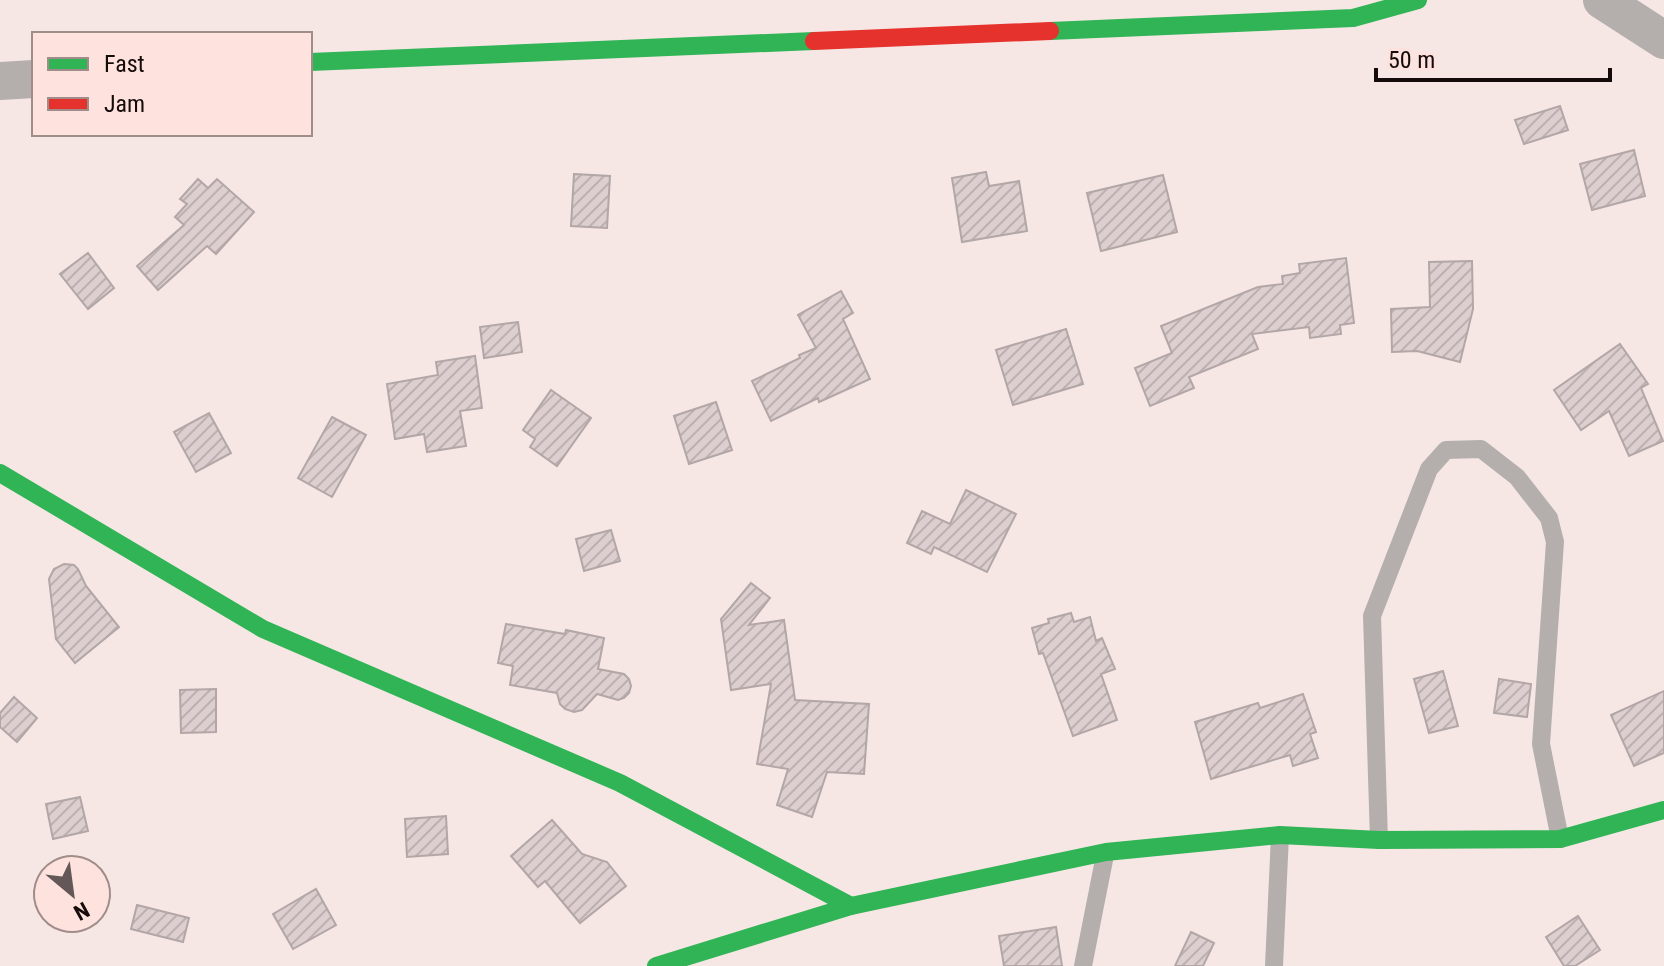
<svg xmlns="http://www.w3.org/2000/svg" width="1664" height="966" font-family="'Roboto Condensed',sans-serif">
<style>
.building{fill:url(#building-hatch);stroke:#b2a6a6;stroke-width:2}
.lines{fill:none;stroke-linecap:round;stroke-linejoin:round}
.lane{stroke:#b4afad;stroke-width:18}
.street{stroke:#b4afad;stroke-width:38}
.fast{stroke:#30b455;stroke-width:18}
.jam{stroke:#e5322d;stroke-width:18}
</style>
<defs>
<pattern id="building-hatch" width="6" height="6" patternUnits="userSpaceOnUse" patternTransform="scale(2)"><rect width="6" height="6" fill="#ddcecf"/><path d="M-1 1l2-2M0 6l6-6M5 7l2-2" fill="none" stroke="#bdb0b0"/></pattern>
</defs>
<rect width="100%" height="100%" fill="#f6e7e5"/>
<!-- building -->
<g class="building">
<path d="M1560,106L1568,130L1524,144L1515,120Z"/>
<path d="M1634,150L1645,196L1592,210L1580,164Z"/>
<path d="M986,172L989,186L1019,181L1027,231L962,242L952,178Z"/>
<path d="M574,174L610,176L607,228L571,226Z"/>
<path d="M1163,175L1177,232L1101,251L1087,193Z"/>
<path d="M198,179L208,188L217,179L254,212L216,254L207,246L158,290L137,266L184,225L175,217L187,204L180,199Z"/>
<path d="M88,253L114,288L88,309L60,274Z"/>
<path d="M1346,258L1354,323L1340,325L1341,334L1310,338L1309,327L1252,334L1258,349L1189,377L1194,388L1150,406L1135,368L1172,353L1161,326L1258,287L1283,284L1282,276L1300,273L1299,264Z"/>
<path d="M1472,261L1473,309L1460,362L1417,351L1392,352L1391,309L1430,307L1429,262Z"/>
<path d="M841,291L853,313L843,319L870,379L819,402L818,398L771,421L752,381L800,358L799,355L816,348L798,315Z"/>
<path d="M518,322L522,352L484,358L480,327Z"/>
<path d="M1066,329L1083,384L1013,405L996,350Z"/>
<path d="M1620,344L1648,384L1641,388L1663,441L1629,456L1609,411L1581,430L1554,390Z"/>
<path d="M475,356L482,408L460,411L466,446L427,452L424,434L395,439L387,384L438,375L436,362Z"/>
<path d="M551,390L591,418L557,466L530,447L535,439L523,430Z"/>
<path d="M716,402L732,450L689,464L674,416Z"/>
<path d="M209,413L231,453L196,472L174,432Z"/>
<path d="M332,417L366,435L332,497L298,478Z"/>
<path d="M966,490L1016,514L987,572L934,547L931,554L907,543L922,511L950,524Z"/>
<path d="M611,530L620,561L584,571L576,539Z"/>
<path d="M64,564L74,565L78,569L86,586L119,627L75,663L56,639L49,579L54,569Z"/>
<path d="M751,583L770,598L749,625L784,620L795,700L869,704L864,774L827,772L812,817L777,805L788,769L757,764L771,684L731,690L721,619Z"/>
<path d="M1071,613L1074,622L1090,617L1096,641L1102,638L1115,669L1101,674L1117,720L1073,736L1043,653L1039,654L1032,628L1049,623L1048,619Z"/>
<path d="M506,624L565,634L566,630L604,638L598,669L624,674L629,679L631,686L629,693L624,698L618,700L597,694L582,710L574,712L565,709L560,704L557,693L510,685L513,666L498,663Z"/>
<path d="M1443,671L1458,726L1429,733L1414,679Z"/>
<path d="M1499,679L1531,684L1527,717L1494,713Z"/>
<path d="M216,689V732L181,733L180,690Z"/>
<path d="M1664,691V753L1634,766L1611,715Z"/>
<path d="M1303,694L1316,732L1310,734L1318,758L1293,766L1290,755L1211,779L1195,722L1258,703L1260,708Z"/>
<path d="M14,697L37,718L17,742L0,727V713Z"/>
<path d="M80,797L88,831L53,839L46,804Z"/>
<path d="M446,816L448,854L407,857L405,819Z"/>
<path d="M552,820L582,854L607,862L626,886L580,923L545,881L538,887L511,856Z"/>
<path d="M316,889L336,925L293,949L273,914Z"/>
<path d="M137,905L189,918L183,942L131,929Z"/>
<path d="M1578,916L1600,950L1575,966H1564L1546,937Z"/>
<path d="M1056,927L1062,966H1004L999,936Z"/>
<path d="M1191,932L1214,943L1203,966H1175Z"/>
</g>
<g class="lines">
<!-- lane -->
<g class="lane">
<path d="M1379,840L1372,616L1429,469L1446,450L1481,449L1517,477L1549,518L1555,542L1541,744L1560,839"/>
<path d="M1083,966L1105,855"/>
<path d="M1274,966L1280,835"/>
</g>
<!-- street -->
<g class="street">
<path d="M1602,0L1664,40"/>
<path d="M0,81L34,79"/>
</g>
<!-- fast -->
<g class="fast">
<path d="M1050,31L1353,18L1418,0"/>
<path d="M310,62L814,41"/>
<path d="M0,473L263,629L620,783L851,906"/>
<path d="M656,966L851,906L1106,852L1280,835L1379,840L1560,839L1664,810"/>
</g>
<!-- jam -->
<path class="jam" d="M814,41L1050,31"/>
</g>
<!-- legend -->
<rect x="32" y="32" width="280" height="104" fill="#fde2de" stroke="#a08c89" stroke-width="2"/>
<rect x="48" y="58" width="40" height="12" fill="#30b455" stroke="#a08c89" stroke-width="2"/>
<text x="104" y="72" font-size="24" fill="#140b0a">Fast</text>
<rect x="48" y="98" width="40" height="12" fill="#e5322d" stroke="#a08c89" stroke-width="2"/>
<text x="104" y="112" font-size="24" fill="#140b0a">Jam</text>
<!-- north arrow -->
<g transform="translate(72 894) rotate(151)"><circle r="38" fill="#fde2de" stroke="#a08c89" stroke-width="2"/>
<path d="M0-6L14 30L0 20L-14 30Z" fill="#635857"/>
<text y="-12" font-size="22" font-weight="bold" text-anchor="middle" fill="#140b0a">N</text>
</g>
<!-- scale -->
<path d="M1376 68v12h234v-12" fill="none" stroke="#140b0a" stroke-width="4"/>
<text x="1388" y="68" font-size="24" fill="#140b0a" stroke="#fde2de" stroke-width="6" paint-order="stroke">50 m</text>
</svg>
